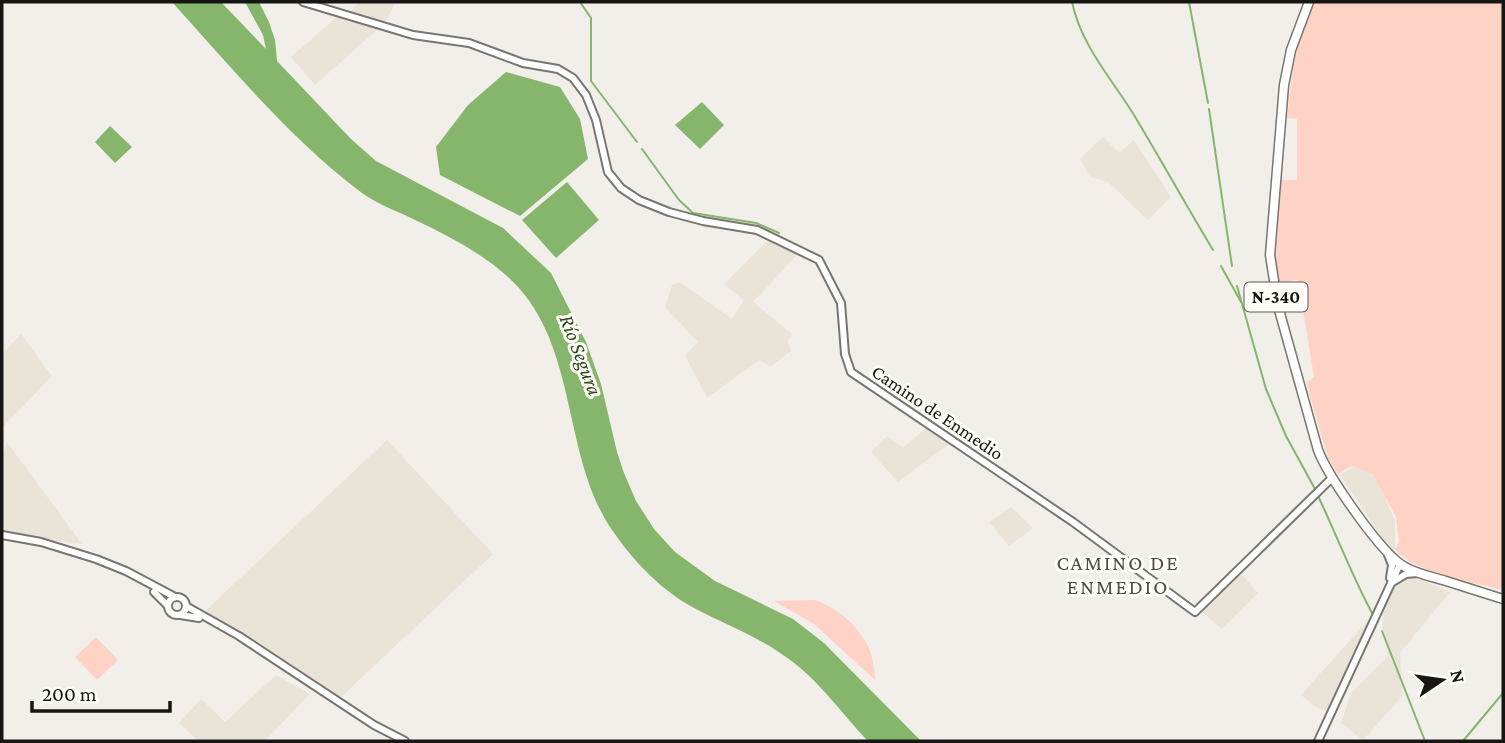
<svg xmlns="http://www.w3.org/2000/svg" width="1505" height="743" font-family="'Crimson Pro',serif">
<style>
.built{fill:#eae4d8}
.green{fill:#fed3c5}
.water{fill:#85b66c}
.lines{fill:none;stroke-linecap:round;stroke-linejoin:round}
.stream{stroke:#85b66c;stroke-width:2}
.tertiary-casing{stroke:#787671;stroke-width:10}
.secondary-casing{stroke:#787671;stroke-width:10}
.trunk-casing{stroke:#787671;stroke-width:11}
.tertiary{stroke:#fff;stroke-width:6}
.secondary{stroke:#fff;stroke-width:6}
.trunk{stroke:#fff;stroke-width:8}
.labels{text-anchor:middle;stroke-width:6;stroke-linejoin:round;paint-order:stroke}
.shield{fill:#fffdf8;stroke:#5d5b58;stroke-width:2}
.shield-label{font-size:18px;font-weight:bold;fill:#171614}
.street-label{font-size:19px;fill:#171614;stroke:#fffdf8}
.water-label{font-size:21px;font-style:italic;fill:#2b4b18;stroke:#fffdf8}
.neighbourhood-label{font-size:21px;letter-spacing:2px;fill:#4f4d49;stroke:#fffdf8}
</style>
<rect width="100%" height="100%" fill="#f2efea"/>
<!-- built -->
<g class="built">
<path d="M359,2H396L385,22L350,12Z"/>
<path d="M338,16L378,29L315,85L291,57Z"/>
<path d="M1103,137L1119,153L1134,140L1171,197L1148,220L1108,182L1090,177L1080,159Z"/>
<path d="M767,241L797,255L753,302L792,334L788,341L791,351L770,367L759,360L707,398L685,355L698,342L665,307L672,285L680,282L732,319L744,300L724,284Z"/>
<path d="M21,334L52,376L2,428V354Z"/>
<path d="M927,427L951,442L898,482L871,452L887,436L903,448Z"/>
<path d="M387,440L493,554L340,698L205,611Z"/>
<path d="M7,442L82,544L10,535L2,531V458Z"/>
<path d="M1357,464L1373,469L1395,521V550L1414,577L1450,592L1400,653L1402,696L1363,740L1341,723L1351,693L1388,656L1382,625L1391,567L1381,536L1340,475Z"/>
<path d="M1011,507L1033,528L1009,546L989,522Z"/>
<path d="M1235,567L1258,593L1222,629L1194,605Z"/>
<path d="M1371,617L1327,712L1315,706L1301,695Z"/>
<path d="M276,675L310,694L265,741H198L179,723L201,699L225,722Z"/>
</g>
<!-- green -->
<g class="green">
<path d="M1314,2H1503V590C1475,583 1413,572 1395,549L1399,542L1396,517L1373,474L1352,466L1338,474L1328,458L1306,382L1314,377L1298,280L1277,283L1274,253L1281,180H1297V119L1287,118L1295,51Z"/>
<path d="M815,600C838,608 858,625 869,648C873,657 874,671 876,681L814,624L774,601Z"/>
<path d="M96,637L118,660L97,680L75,657Z"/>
</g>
<!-- water -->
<g class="water">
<path d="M172,2H221L266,49L263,35L245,2H259L269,22L275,40L277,61L351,139L376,161L503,228L551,273L586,342L601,384L617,452L624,473L636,501L654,529L675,552L715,581L793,619L824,643L921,741H868C840,712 818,678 783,655C755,635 724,624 694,608C664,592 637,565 617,537C559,461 582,344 508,277C482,253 445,234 413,219C397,211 377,204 362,193C292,141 230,66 172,2Z"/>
<path d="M506,72L560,87L580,119L588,159L520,216L440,175L436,147L468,105Z"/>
<path d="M702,102L724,125L700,149L675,125Z"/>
<path d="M110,126L132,147L115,163L95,142Z"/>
<path d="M567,182L599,220L556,258L522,220Z"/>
</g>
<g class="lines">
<!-- stream -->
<g class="stream">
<path d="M580,2L591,18V81L637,142"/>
<path d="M1072,2C1081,45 1111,78 1134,115C1161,160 1186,205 1213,250"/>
<path d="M1189,2L1208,103"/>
<path d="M1209,109L1232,266"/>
<path d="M642,149L679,200L693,213L756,223L779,233"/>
<path d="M1221,266L1241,302"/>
<path d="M1237,286L1266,389L1286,436L1315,489"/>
<path d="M1319,498C1337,536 1352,576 1372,613"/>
<path d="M1382,631L1425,741"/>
<path d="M1463,741L1503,693"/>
</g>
<!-- tertiary casing -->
<g class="tertiary-casing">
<g id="tertiary">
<path d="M1388,555L1392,565L1390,578"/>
<path d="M1391,583L1406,574L1417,573"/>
<path d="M1318,741L1400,564"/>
</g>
</g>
<!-- secondary casing -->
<g class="secondary-casing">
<g id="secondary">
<path d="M303,2L413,35L469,43L523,63L558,69L573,78L586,95L596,120L608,172L621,188L639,200L669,212L703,221L757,230L819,260L841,303L845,354L851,372L1073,522L1195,612L1332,478"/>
<path d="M2,535L41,542L96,559L126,571L175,597"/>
<path d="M154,592L168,606"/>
<circle cx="177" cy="606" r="9"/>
<path d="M186,606L239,636L374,725L405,741"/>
<path d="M180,615L199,618"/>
</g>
</g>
<!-- trunk casing -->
<g class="trunk-casing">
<path id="trunk" d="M1309,2L1291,50L1284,85L1270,255L1278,306L1318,450C1328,476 1381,554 1405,567C1417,574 1433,577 1446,581C1465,587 1484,593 1503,599"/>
</g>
<!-- tertiary -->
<use href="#tertiary" class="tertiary"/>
<!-- secondary -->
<use href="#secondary" class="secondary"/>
<!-- trunk -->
<use href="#trunk" class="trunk"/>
</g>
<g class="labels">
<!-- shield labels -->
<rect class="shield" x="1244.5" y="282.5" width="63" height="29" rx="5"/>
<g class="shield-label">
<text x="1276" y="303">N-340</text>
</g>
<!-- street labels -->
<g class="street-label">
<text transform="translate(938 412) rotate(34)" y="7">Camino de Enmedio</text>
</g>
<!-- water labels -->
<g class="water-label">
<text transform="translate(581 355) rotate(69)" y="7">Río Segura</text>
</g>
<!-- neighbourhood labels -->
<g class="neighbourhood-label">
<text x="1118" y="570">CAMINO DE<tspan x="1118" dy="24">ENMEDIO</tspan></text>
</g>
</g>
<!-- border -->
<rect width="1505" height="743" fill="none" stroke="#171614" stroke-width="7"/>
<!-- north arrow -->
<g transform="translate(1442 680) rotate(77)" stroke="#fffdf8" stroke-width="5" paint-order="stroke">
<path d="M0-5L12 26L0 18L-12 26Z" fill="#171614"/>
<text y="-10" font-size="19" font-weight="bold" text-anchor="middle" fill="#171614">N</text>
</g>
<!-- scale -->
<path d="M32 701v10h138v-10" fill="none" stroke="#171614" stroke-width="3.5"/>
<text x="42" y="701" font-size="21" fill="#171614" stroke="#fffdf8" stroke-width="5" paint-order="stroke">200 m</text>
</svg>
